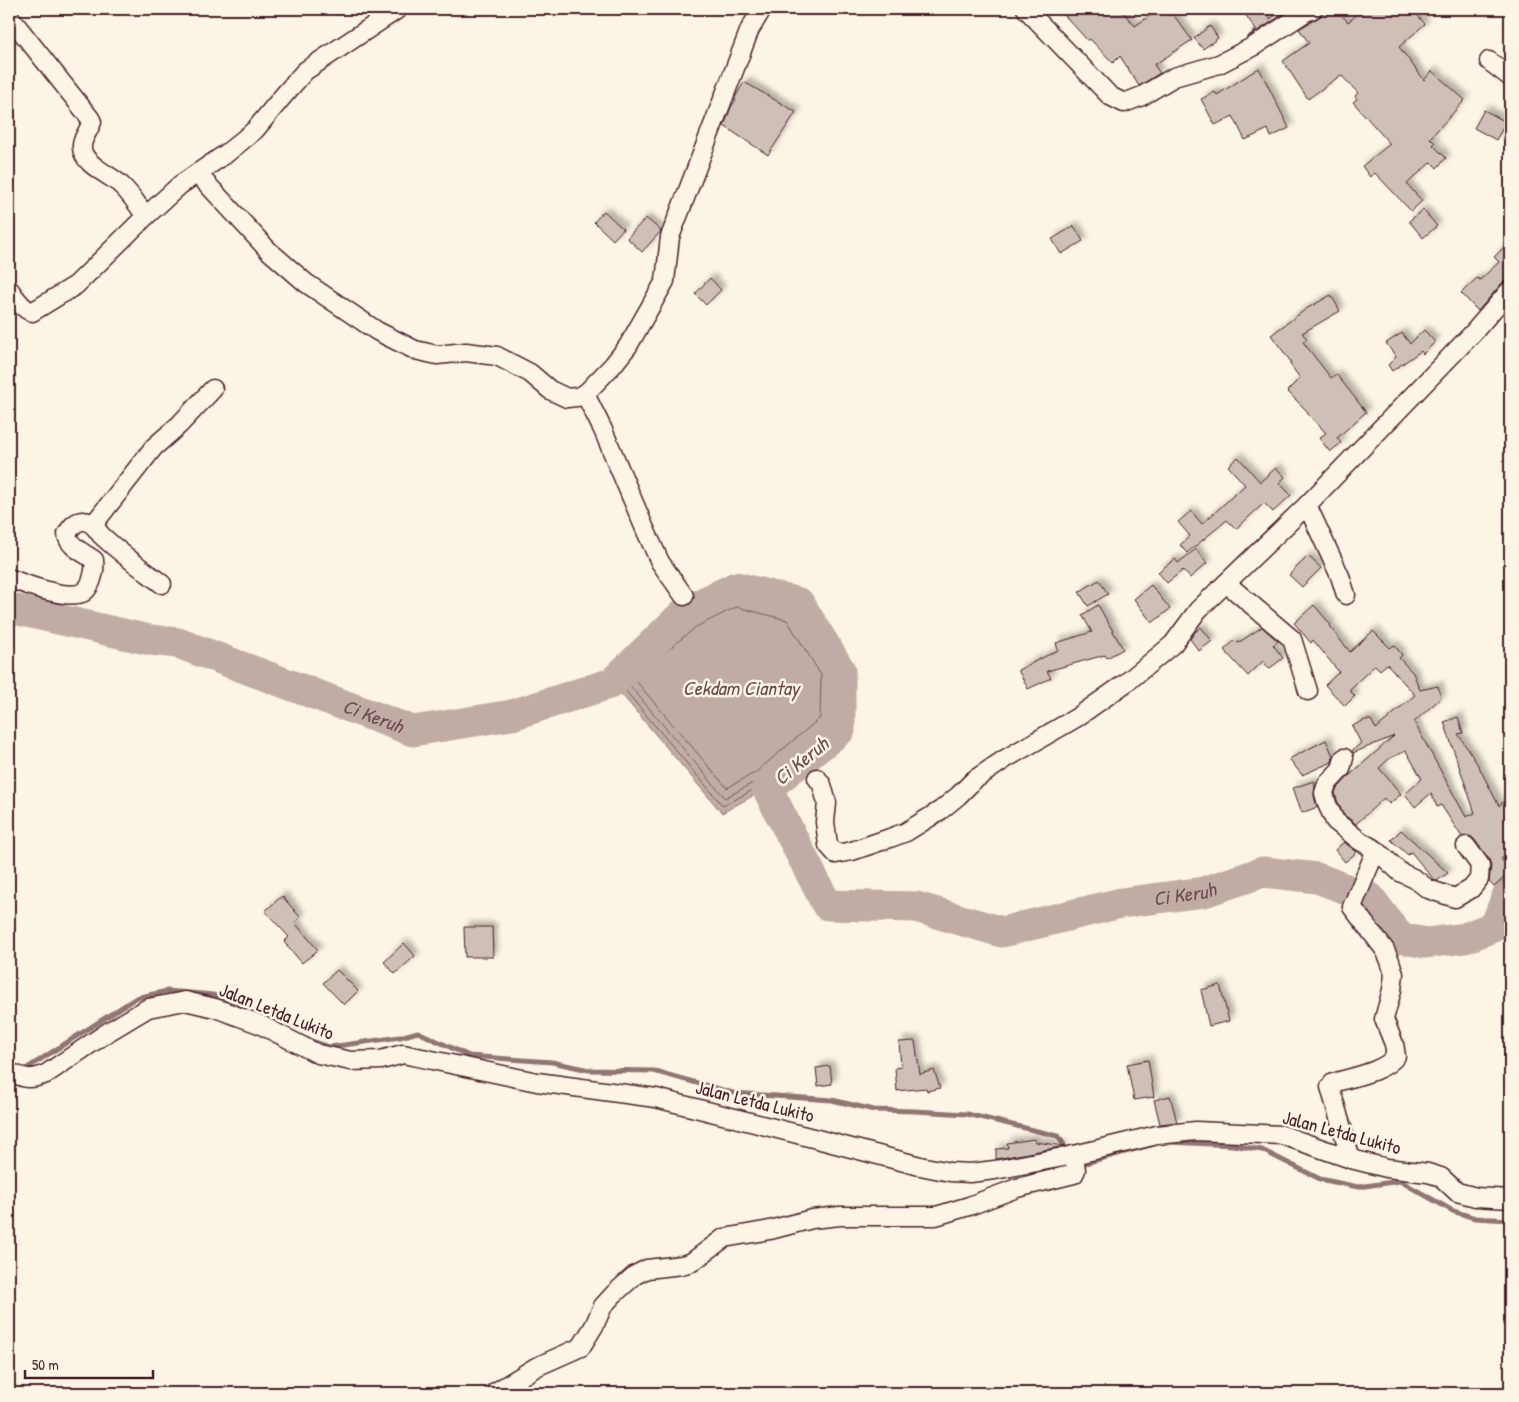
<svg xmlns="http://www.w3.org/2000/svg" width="1519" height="1402" font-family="'Patrick Hand',sans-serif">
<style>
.water{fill:#c0aca5;stroke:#917474}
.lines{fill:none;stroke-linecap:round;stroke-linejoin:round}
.shore{stroke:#79575c;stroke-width:1}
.stream{stroke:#917474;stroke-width:5}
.river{stroke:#c0aca5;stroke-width:31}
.building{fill:#cfc0b7;stroke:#4a1f2b;filter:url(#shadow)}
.street-casing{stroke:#4a1f2b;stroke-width:21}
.street{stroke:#fcf5e5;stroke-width:18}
.labels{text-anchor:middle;stroke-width:5;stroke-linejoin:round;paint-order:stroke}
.street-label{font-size:19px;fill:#4a1f2b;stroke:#fcf5e5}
.water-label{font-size:20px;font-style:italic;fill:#6d4950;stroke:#fcf5e5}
</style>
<defs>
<filter id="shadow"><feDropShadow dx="4.5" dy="-4.5" stdDeviation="2.5" flood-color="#0004"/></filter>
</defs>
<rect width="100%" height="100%" fill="#fcf5e5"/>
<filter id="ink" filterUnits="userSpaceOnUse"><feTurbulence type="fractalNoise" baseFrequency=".02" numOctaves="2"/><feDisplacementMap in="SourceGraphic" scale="10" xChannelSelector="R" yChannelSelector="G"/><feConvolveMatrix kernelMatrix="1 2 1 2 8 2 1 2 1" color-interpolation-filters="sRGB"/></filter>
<g filter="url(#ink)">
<!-- water -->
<path class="water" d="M736,587L799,603L840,670L838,728L767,788L722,813L612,683L622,662L686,611Z"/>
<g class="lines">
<!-- shore -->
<g class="shore">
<path d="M738,592L796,608L834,671L833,725L764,784L723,806L618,682L627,665L689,615Z"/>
<path d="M737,599L792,613L828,673L827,722L760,779L725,798L626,681L632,669L692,621Z"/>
<path d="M737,607L787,620L821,675L820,718L756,772L727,788L635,680L638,674L696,627Z"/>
</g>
<!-- stream -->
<g class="stream">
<path d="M306,1039L330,1047L400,1037L418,1032L469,1056L552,1062L589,1070L654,1071L733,1093L832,1100L874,1110L915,1111L967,1114L1058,1136L1064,1145L1065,1153"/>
<path d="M21,1072L136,998L167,991L213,995L249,1012"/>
<path d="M1168,1142L1233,1145L1262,1150L1320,1179L1358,1187L1400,1181L1453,1211L1475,1218L1510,1220"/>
<path d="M1078,1165L1154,1144"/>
</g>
<!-- river -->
<path class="river" id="s1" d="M9,608L150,640L178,643L413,731L512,715L612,683L686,611L736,587L799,603L840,670V730L767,788L827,905L916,907L1002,932L1121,903L1204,892L1263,872L1317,878L1370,898L1400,938L1426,943L1465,938L1495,926L1510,889"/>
</g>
<!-- building -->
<g class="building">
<path d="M1059,9H1120L1135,26L1160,9H1169L1192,40L1154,65L1160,73L1139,86L1120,56L1113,63L1090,39L1088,41Z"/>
<path d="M1256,9H1265L1270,19L1283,9H1292L1246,38L1256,30L1245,14Z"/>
<path d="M1323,9H1336L1348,22L1364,9H1412L1425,24L1399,47L1424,80L1432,71L1465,100L1430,138L1435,143L1433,145L1446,158L1437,168L1431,162L1407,184L1422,201L1411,211L1375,173L1370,177L1362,166L1390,144L1353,102L1357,99L1355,96L1358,93L1341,75L1308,99L1283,61L1309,43L1299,29L1321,16Z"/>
<path d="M1210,26L1218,38L1203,49L1194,38Z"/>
<path d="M1259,68L1289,128L1271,137L1268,129L1245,140L1233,116L1215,125L1201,99L1215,92L1217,95Z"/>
<path d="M744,82L796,112L768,155L724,126L731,107L736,100H734L737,94Z"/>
<path d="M1484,110L1506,122L1496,140L1474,128Z"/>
<path d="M1423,210L1437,226L1423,238L1409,221Z"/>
<path d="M604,211L623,229L613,240L594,222Z"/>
<path d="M646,218L661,231L642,252L627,238Z"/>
<path d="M1074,226L1083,241L1061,254L1052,239Z"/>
<path d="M1510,241V280H1506L1502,283L1478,311L1461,293L1477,278L1480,280L1499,262L1494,257Z"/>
<path d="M710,278L721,290L706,305L695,294Z"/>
<path d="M1331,295L1340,311L1302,333L1307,339L1303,342L1331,378L1336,374L1366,412L1337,438L1341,443L1330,452L1319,438L1326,433L1307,413L1308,412L1287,391L1300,378L1289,363L1291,362L1271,335L1306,309Z"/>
<path d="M1424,330L1435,342L1423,354L1421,351L1392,371L1388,365L1396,357L1386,343L1402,333L1410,344Z"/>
<path d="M1238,457L1260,482L1276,468L1285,477L1279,483L1291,495L1273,512L1264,503L1236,529L1227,520L1187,553L1180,545L1190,536L1178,522L1191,511L1202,524L1245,485L1228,466Z"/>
<path d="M1196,549L1207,563L1190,578L1183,570L1167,583L1158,572L1175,559L1178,563Z"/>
<path d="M1308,556L1321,568L1302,587L1289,575Z"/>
<path d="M1099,580L1108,594L1088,606L1079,592Z"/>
<path d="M1151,585L1170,609L1152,623L1134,599Z"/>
<path d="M1098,605L1123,649L1107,658L1105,655L1047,671L1051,678L1028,689L1018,670L1058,650L1056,643L1092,632L1082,615Z"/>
<path d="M1314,605L1331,625L1329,626L1350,652L1373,631L1390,648L1394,645L1402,655L1399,658L1413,673L1420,690L1438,686L1441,698L1414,722L1466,817L1475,813L1444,722L1458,717L1463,733L1458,734L1478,765L1499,806L1510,795V851L1501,859L1510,869V872L1494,887L1489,882L1491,866L1489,859L1474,839L1470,836L1462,837L1441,805L1437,807L1431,793L1415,807L1405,794L1422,779L1406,751L1390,758L1379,768L1401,794L1389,804L1384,798L1356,824L1343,814L1337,800L1335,793L1336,790L1350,775L1394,736L1353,753L1352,751L1361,743L1352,726L1365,720H1371L1376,729L1415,695L1387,664L1380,670L1375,665L1349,690L1355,696L1345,706L1325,685L1339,672L1313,640L1311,643L1294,623Z"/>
<path d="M1201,627L1212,641L1199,651L1190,639L1196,631Z"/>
<path d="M1262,627L1278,641L1273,645L1283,658L1269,669L1263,661L1248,676L1224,650L1235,640L1238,643Z"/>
<path d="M1326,740L1333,756L1332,762L1302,775L1289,759Z"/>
<path d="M1314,781L1315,785L1314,796L1317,807L1302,813L1293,788Z"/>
<path d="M1401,830L1437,863L1448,873L1437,881L1434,880L1411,852L1408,855L1391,840Z"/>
<path d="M1344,842L1357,852L1345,862L1335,850Z"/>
<path d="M282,896L300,917L295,923L318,950L302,963L284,942L289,937L265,911Z"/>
<path d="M464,927H492L493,957H465Z"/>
<path d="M404,943L415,956L395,974L384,962Z"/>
<path d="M337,970L358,991L344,1005L323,983Z"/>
<path d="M1220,985L1229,1021L1209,1026L1201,990Z"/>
<path d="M915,1041L920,1074L934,1070L940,1088L927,1091L926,1088L897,1091L895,1068L901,1067L899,1042Z"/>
<path d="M1148,1060L1154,1097L1134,1100L1127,1064Z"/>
<path d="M830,1066L832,1084L818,1086L816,1068Z"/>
<path d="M1170,1096L1177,1122L1160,1124L1154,1100Z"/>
<path d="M1035,1139V1142L1065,1146L996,1159V1149L1008,1148L1007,1143Z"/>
</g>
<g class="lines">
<!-- street casing -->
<g class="street-casing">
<g id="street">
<path d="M1026,9L1110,96L1124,103L1142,96L1174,77L1219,64L1254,46L1306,12L1313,9"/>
<path d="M9,16L90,118L92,122C89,130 81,140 82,148C83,165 111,175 121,185C131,194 138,206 146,216"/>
<path d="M1489,61L1510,77"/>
<path d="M197,173L268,250L306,283L377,331L415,350L437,355L466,352L497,356L530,373L550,390L567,398L577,397L586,393L613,365L628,346L665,281L670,237L750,29L762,9"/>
<path d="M9,289C15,297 22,309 32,312L76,285L146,216L180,185L227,153L255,130L284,95L305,71L398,9"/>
<path d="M586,393L587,398L603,430L645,529L660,562L684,596"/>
<path d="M93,525L154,447L179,425L213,389"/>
<path d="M9,578C24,584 69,601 84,592C87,590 91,583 92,579C94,573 95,567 94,560C85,553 68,547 67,534C70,528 76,520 84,521C92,521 97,530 101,535C120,553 141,568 162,584"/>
<path d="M1226,583L1292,639L1308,691"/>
<path d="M1346,595L1340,576L1307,505L1473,333L1510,290"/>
<path d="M1344,758L1341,769L1327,784L1324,793L1327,804L1335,821L1360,841L1376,850L1400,872L1415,879L1428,889L1455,898L1471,889L1479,879L1480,865L1466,846"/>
<path d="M817,778L822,785L827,803L825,822L828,845L836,854L852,851L890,838L906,832L922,822L941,810L958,796L974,780L1005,759L1076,718L1127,682L1173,644L1198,610L1307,505"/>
<path d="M9,1072C24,1078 29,1081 46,1074L108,1032L148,1008L185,1001L215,1008L259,1024L318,1054L351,1061L381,1060L403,1054L537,1082L656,1098L817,1139L920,1166L950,1172L970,1173L995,1170L1074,1155L1157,1135L1196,1131L1282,1135L1351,1159L1387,1168L1428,1173L1441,1177L1457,1192L1476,1197L1510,1199"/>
<path d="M1351,1159L1330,1087L1333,1083C1352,1077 1384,1072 1396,1056L1394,1044L1384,1019L1392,990L1394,974L1390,961L1385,950L1352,907L1376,850"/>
<path d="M494,1393L536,1367L581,1347L594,1326L603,1306L614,1294L635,1275L647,1269L682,1265L692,1262L724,1238L770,1230L812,1219L840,1216H936L969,1206L1017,1188L1074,1174L1076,1170L1074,1155"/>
</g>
</g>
<!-- street -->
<use href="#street" class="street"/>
</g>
</g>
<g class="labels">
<!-- street labels -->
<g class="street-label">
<text transform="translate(277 1011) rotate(22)" y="7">Jalan Letda Lukito</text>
<text transform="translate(755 1101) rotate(14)" y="7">Jalan Letda Lukito</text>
<text transform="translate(1342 1132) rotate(15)" y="7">Jalan Letda Lukito</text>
</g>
<!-- water labels -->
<g class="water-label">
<text x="741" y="695">Cekdam Ciantay</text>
<text dy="7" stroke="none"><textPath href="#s1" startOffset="381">Ci Keruh</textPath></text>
<text transform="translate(801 761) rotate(-39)" y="7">Ci Keruh</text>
<text dy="7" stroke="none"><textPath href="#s1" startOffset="1581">Ci Keruh</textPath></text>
</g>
</g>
<!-- margin -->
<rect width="1519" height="1402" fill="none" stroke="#fcf5e5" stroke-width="30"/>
<rect x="15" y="15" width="1489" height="1372" fill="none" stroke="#4a1f2b" stroke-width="2" filter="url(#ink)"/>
<!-- scale -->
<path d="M25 1370v8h128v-8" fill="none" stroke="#4a1f2b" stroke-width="2.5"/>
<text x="32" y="1370" font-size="15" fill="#4a1f2b" stroke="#fcf5e5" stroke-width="4" paint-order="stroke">50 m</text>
</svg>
